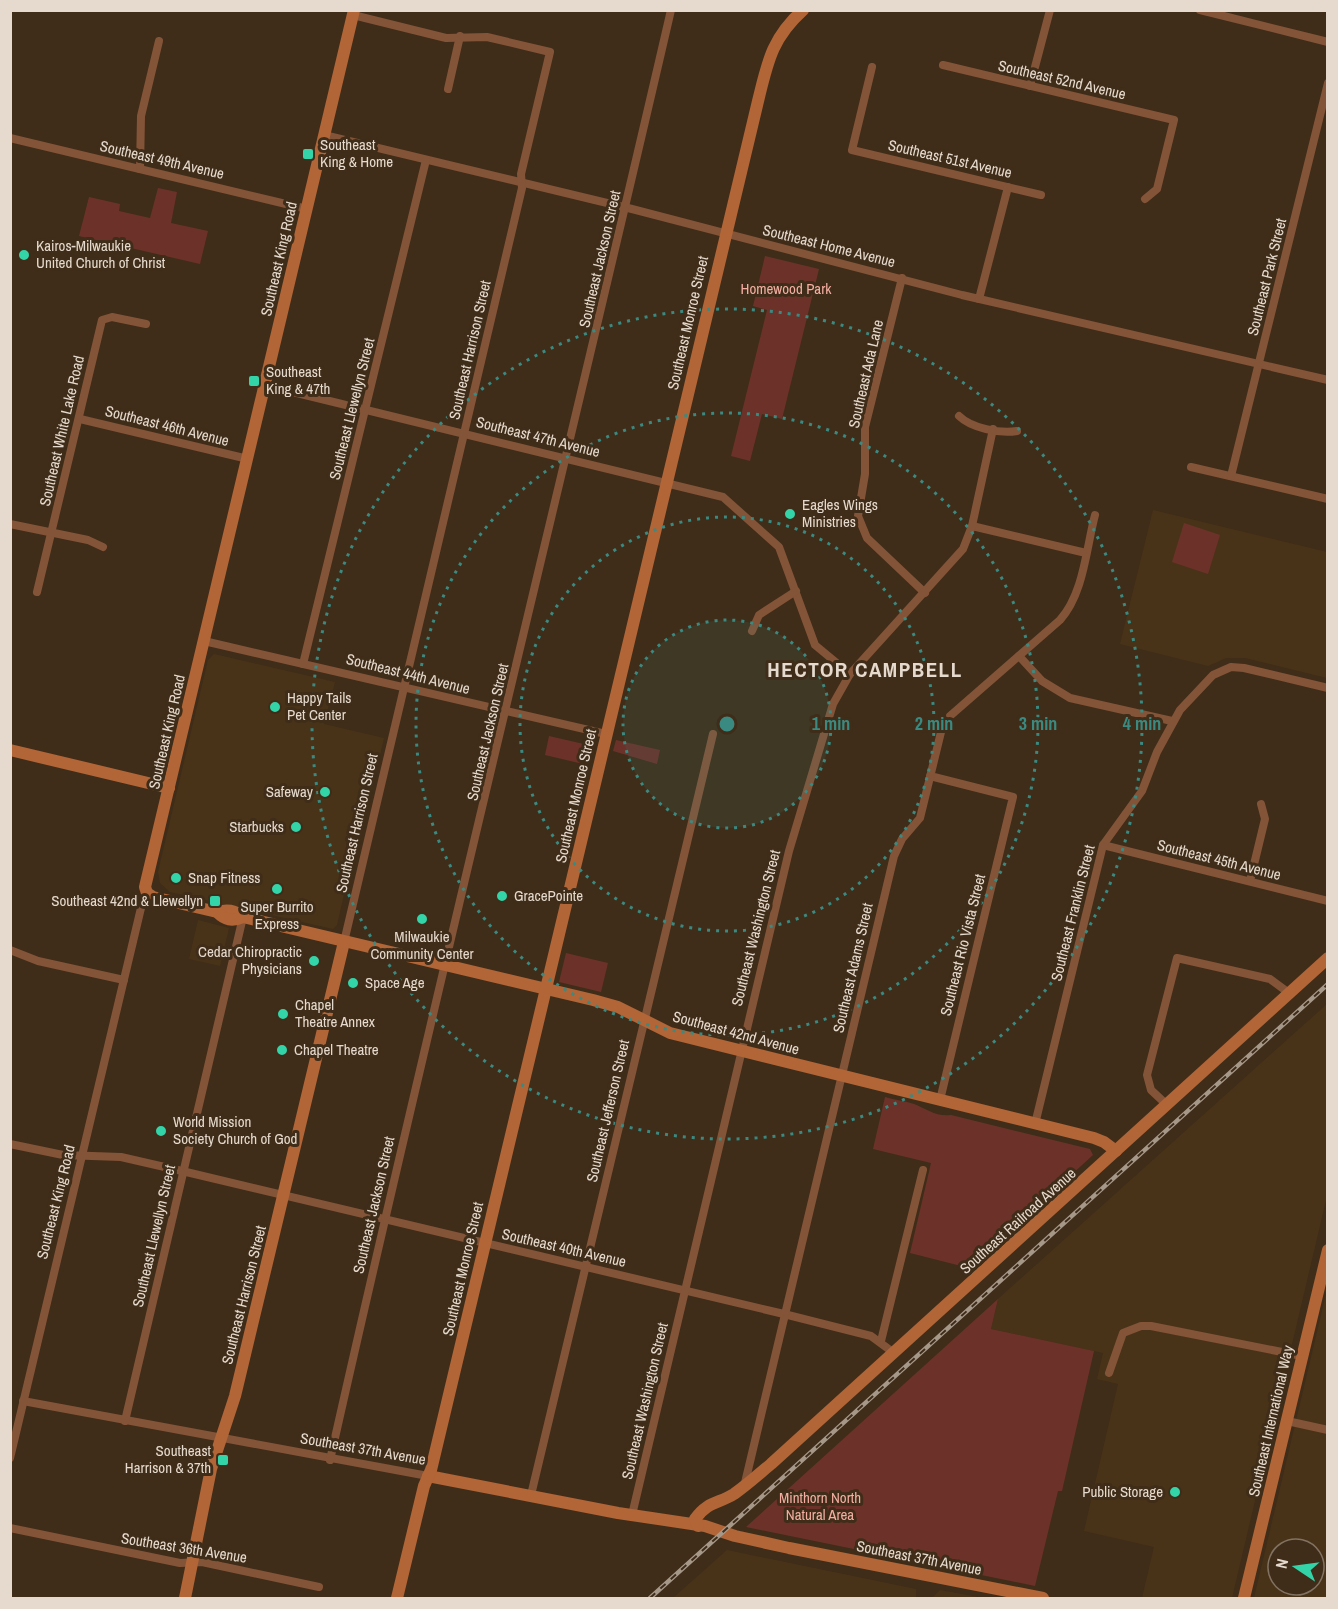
<svg xmlns="http://www.w3.org/2000/svg" width="1338" height="1609" font-family="'Archivo Narrow',sans-serif">
<style>
.built{fill:#493318;fill-rule:evenodd}
.green{fill:#6c3229}
.lines{fill:none;stroke-linecap:round;stroke-linejoin:round}
.street{stroke:#845438;stroke-width:8}
.secondary{stroke:#b26537;stroke-width:12}
.rail-casing{stroke:#a69889;stroke-width:4.5}
.rail{stroke:#3f2d19;stroke-width:2;stroke-dasharray:7;stroke-linecap:butt}
.ring{fill:none;stroke:#3a8a81;stroke-width:3;stroke-dasharray:3 6}
.poi-dot{fill:#33d4a8;stroke:#3f2d19;stroke-width:2}
.labels{text-anchor:middle;stroke-width:6;stroke-linejoin:round;paint-order:stroke}
.street-label{font-size:15px;fill:#e5dacd;stroke:#3f2d19}
.poi-label{font-size:15px;fill:#e5dacd;stroke:#3f2d19;text-anchor:start}
.park-label{font-size:15px;fill:#f4aea2;stroke:#3f2d19}
.district-label{font-size:21px;font-weight:bold;letter-spacing:1.5px;fill:#e5dacd;stroke:#3f2d19}
.centre{fill:#3a8a81;stroke:#3f2d19;stroke-width:3}
.ring-label{font-size:18px;text-anchor:middle;font-weight:bold;fill:#3a8a81;stroke:#3f2d19;stroke-width:6;stroke-linejoin:round;paint-order:stroke}
</style>
<rect width="100%" height="100%" fill="#3f2d19"/>
<!-- built -->
<g class="built">
<path d="M1153,510L1327,552V678L1245,658H1226L1208,666L1120,644Z"/>
<path d="M214,654L335,682L324,724L384,738L349,887L345,890L337,925L333,929L170,892L160,883L158,872L208,660Z"/>
<path d="M198,920L229,928L220,966L189,959Z"/>
<path d="M1327,1004V1196L1232,1598H1142L1154,1547L1084,1531L1118,1384L1097,1379L1103,1353L991,1329L998,1299Z"/>
<path d="M1327,1290V1598H1254ZM1278,1549H1314V1585H1278Z"/>
<path d="M727,1550L916,1589V1598H673Z"/>
<path d="M940,1590L983,1598H932Z"/>
</g>
<!-- green -->
<g class="green">
<path d="M158,188L177,192L171,223L208,231L200,264L79,236L89,197L120,204L119,211L150,218Z"/>
<path d="M765,256L819,269L782,419L762,414L750,461L731,456L767,310L753,306Z"/>
<path d="M1184,523L1220,535L1208,574L1172,562Z"/>
<path d="M549,736L588,745L583,764L545,755Z"/>
<path d="M616,740L660,750L657,764L613,751Z"/>
<path d="M566,953L608,963L601,992L559,982Z"/>
<path d="M885,1097C895,1100 905,1101 914,1104C927,1109 936,1117 951,1115L1090,1149L1093,1155L969,1268L910,1253L931,1163L873,1149Z"/>
<path d="M998,1299L991,1329L1094,1351L1062,1491H1058L1035,1586L746,1527Z"/>
</g>
<g class="lines">
<!-- street -->
<g class="street">
<path d="M1200,10L1328,42"/>
<path d="M943,65L1174,120L1157,189L1145,199"/>
<path d="M872,67L852,150L1041,195"/>
<path d="M1030,86L1050,10"/>
<path d="M448,89L460,36"/>
<path d="M324,135L632,209L962,295L1328,380"/>
<path d="M10,138L307,209"/>
<path d="M140,169L141,116L159,41"/>
<path d="M902,278L865,427V474L858,516L867,538L925,593"/>
<path d="M979,299L1008,187"/>
<path d="M264,385L723,497L779,547L815,645L850,674"/>
<path d="M959,416C971,428 1000,434 1017,431"/>
<path d="M80,419L248,459"/>
<path d="M1191,467L1328,499"/>
<path d="M1231,476L1328,83"/>
<path d="M10,524L88,540L103,547"/>
<path d="M972,526L1086,553"/>
<path d="M37,592L102,320L112,317L146,324"/>
<path d="M752,631L759,615L796,591"/>
<path d="M204,641L606,734"/>
<path d="M1019,656L1042,681L1070,698L1172,721"/>
<path d="M303,664L426,160"/>
<path d="M930,776L1013,797L940,1100"/>
<path d="M1103,845L1328,901"/>
<path d="M1250,881L1265,819L1261,804"/>
<path d="M344,942L522,188L521,174L550,52L487,37L446,38L353,15"/>
<path d="M10,950L38,961L124,980"/>
<path d="M1166,1104L1151,1090L1147,1075L1177,958L1270,979L1289,993"/>
<path d="M1035,1124L1103,845L1142,791L1157,752L1180,710L1213,675L1231,667L1244,668L1328,688"/>
<path d="M10,1144L63,1155L121,1157L182,1171L784,1314L871,1336L894,1353"/>
<path d="M881,1341L923,1170"/>
<path d="M1109,1373L1123,1333L1141,1326H1151L1302,1356"/>
<path d="M23,1401L428,1476"/>
<path d="M125,1421L243,917"/>
<path d="M1287,1421L1328,1430"/>
<path d="M10,1458L141,908L149,896"/>
<path d="M330,1460C439,975 559,494 671,10"/>
<path d="M744,1487L894,856L902,839L920,818L942,728L950,716L1060,620C1084,593 1086,549 1095,515"/>
<path d="M531,1495L713,734"/>
<path d="M632,1515L789,851L833,704L850,674L963,549L972,526L993,429"/>
<path d="M10,1528L180,1563L202,1562L319,1587"/>
</g>
<!-- secondary -->
<g class="secondary">
<path d="M10,750L169,788"/>
<path d="M217,912C227,909 234,910 243,917L593,1000L618,1007L670,1033L1094,1138L1104,1142L1116,1151"/>
<path d="M243,917C232,922 225,920 217,912L153,897L147,893L145,887L354,10"/>
<path d="M428,1476L618,1513L705,1526L735,1536L789,1548L1043,1598"/>
<path d="M698,1526L695,1519C708,1501 718,1504 734,1494C747,1485 759,1474 771,1464L1328,958"/>
<path d="M185,1598L211,1469L235,1396L344,942"/>
<path d="M397,1598L424,1486L431,1470L759,97C768,60 773,37 803,10"/>
<path d="M1244,1598L1328,1250"/>
</g>
<!-- rail casing -->
<g class="rail-casing">
<path id="rail" d="M650,1598L1328,984"/>
</g>
<!-- rail -->
<use href="#rail" class="rail"/>
</g>
<!-- distance rings -->
<circle cx="727" cy="724" r="104" fill="#3a8a81" fill-opacity=".12"/>
<g class="ring">
<circle cx="727" cy="724" r="104"/>
<circle cx="727" cy="724" r="207"/>
<circle cx="727" cy="724" r="311"/>
<circle cx="727" cy="724" r="415"/>
</g>
<!-- markers -->
<g class="poi-dot">
<rect x="302" y="148" width="12" height="12" rx="3"/>
<circle cx="24" cy="255" r="6"/>
<rect x="248" y="375" width="12" height="12" rx="3"/>
<circle cx="790" cy="514" r="6"/>
<circle cx="275" cy="707" r="6"/>
<circle cx="325" cy="792" r="6"/>
<circle cx="296" cy="827" r="6"/>
<circle cx="176" cy="878" r="6"/>
<circle cx="277" cy="889" r="6"/>
<circle cx="502" cy="896" r="6"/>
<rect x="209" y="895" width="12" height="12" rx="3"/>
<circle cx="422" cy="919" r="6"/>
<circle cx="314" cy="961" r="6"/>
<circle cx="353" cy="983" r="6"/>
<circle cx="283" cy="1014" r="6"/>
<circle cx="282" cy="1050" r="6"/>
<circle cx="161" cy="1131" r="6"/>
<rect x="217" y="1454" width="12" height="12" rx="3"/>
<circle cx="1175" cy="1492" r="6"/>
</g>
<g class="labels">
<!-- street labels -->
<g class="street-label">
<text transform="translate(1062 80) rotate(13)" y="5">Southeast 52nd Avenue</text>
<text transform="translate(950 159) rotate(13)" y="5">Southeast 51st Avenue</text>
<text transform="translate(162 160) rotate(13)" y="5">Southeast 49th Avenue</text>
<text transform="translate(829 246) rotate(14)" y="5">Southeast Home Avenue</text>
<text transform="translate(279 259) rotate(-77)" y="5">Southeast King Road</text>
<text transform="translate(600 259) rotate(-77)" y="5">Southeast Jackson Street</text>
<text transform="translate(1267 277) rotate(-76)" y="5">Southeast Park Street</text>
<text transform="translate(688 323) rotate(-77)" y="5">Southeast Monroe Street</text>
<text transform="translate(470 350) rotate(-77)" y="5">Southeast Harrison Street</text>
<text transform="translate(866 374) rotate(-77)" y="5">Southeast Ada Lane</text>
<text transform="translate(352 409) rotate(-76)" y="5">Southeast Llewellyn Street</text>
<text transform="translate(167 426) rotate(14)" y="5">Southeast 46th Avenue</text>
<text transform="translate(62 431) rotate(-77)" y="5">Southeast White Lake Road</text>
<text transform="translate(538 437) rotate(14)" y="5">Southeast 47th Avenue</text>
<text transform="translate(408 674) rotate(14)" y="5">Southeast 44th Avenue</text>
<text transform="translate(167 732) rotate(-77)" y="5">Southeast King Road</text>
<text transform="translate(488 732) rotate(-77)" y="5">Southeast Jackson Street</text>
<text transform="translate(576 796) rotate(-77)" y="5">Southeast Monroe Street</text>
<text transform="translate(357 823) rotate(-77)" y="5">Southeast Harrison Street</text>
<text transform="translate(1219 860) rotate(14)" y="5">Southeast 45th Avenue</text>
<text transform="translate(1073 913) rotate(-76)" y="5">Southeast Franklin Street</text>
<text transform="translate(756 928) rotate(-76)" y="5">Southeast Washington Street</text>
<text transform="translate(963 945) rotate(-76)" y="5">Southeast Rio Vista Street</text>
<text transform="translate(853 968) rotate(-77)" y="5">Southeast Adams Street</text>
<text transform="translate(736 1033) rotate(15)" y="5">Southeast 42nd Avenue</text>
<text transform="translate(608 1111) rotate(-77)" y="5">Southeast Jefferson Street</text>
<text transform="translate(56 1202) rotate(-76)" y="5">Southeast King Road</text>
<text transform="translate(374 1205) rotate(-77)" y="5">Southeast Jackson Street</text>
<text transform="translate(1018 1221) rotate(-42)" y="5">Southeast Railroad Avenue</text>
<text transform="translate(154 1236) rotate(-77)" y="5">Southeast Llewellyn Street</text>
<text transform="translate(564 1248) rotate(13)" y="5">Southeast 40th Avenue</text>
<text transform="translate(463 1269) rotate(-77)" y="5">Southeast Monroe Street</text>
<text transform="translate(244 1295) rotate(-76)" y="5">Southeast Harrison Street</text>
<text transform="translate(645 1401) rotate(-77)" y="5">Southeast Washington Street</text>
<text transform="translate(1271 1421) rotate(-77)" y="5">Southeast International Way</text>
<text transform="translate(363 1449) rotate(10)" y="5">Southeast 37th Avenue</text>
<text transform="translate(184 1548) rotate(9)" y="5">Southeast 36th Avenue</text>
<text transform="translate(919 1558) rotate(11)" y="5">Southeast 37th Avenue</text>
</g>
<!-- poi labels -->
<g class="poi-label">
<text x="320" y="150">Southeast<tspan x="320" dy="17">King &amp; Home</tspan></text>
<text x="36" y="251">Kairos-Milwaukie<tspan x="36" dy="17">United Church of Christ</tspan></text>
<text x="266" y="377">Southeast<tspan x="266" dy="17">King &amp; 47th</tspan></text>
<text x="802" y="510">Eagles Wings<tspan x="802" dy="17">Ministries</tspan></text>
<text x="287" y="703">Happy Tails<tspan x="287" dy="17">Pet Center</tspan></text>
<text x="313" y="797" text-anchor="end">Safeway</text>
<text x="284" y="832" text-anchor="end">Starbucks</text>
<text x="188" y="883">Snap Fitness</text>
<text x="514" y="901">GracePointe</text>
<text x="203" y="906" text-anchor="end">Southeast 42nd &amp; Llewellyn</text>
<text x="277" y="912" text-anchor="middle">Super Burrito<tspan x="277" dy="17">Express</tspan></text>
<text x="422" y="942" text-anchor="middle">Milwaukie<tspan x="422" dy="17">Community Center</tspan></text>
<text x="302" y="957" text-anchor="end">Cedar Chiropractic<tspan x="302" dy="17">Physicians</tspan></text>
<text x="365" y="988">Space Age</text>
<text x="295" y="1010">Chapel<tspan x="295" dy="17">Theatre Annex</tspan></text>
<text x="294" y="1055">Chapel Theatre</text>
<text x="173" y="1127">World Mission<tspan x="173" dy="17">Society Church of God</tspan></text>
<text x="211" y="1456" text-anchor="end">Southeast<tspan x="211" dy="17">Harrison &amp; 37th</tspan></text>
<text x="1163" y="1497" text-anchor="end">Public Storage</text>
</g>
<!-- park labels -->
<g class="park-label">
<text x="786" y="294">Homewood Park</text>
<text x="820" y="1503">Minthorn North<tspan x="820" dy="17">Natural Area</tspan></text>
</g>
<!-- district labels -->
<g class="district-label">
<text x="865" y="677">HECTOR CAMPBELL</text>
</g>
</g>
<circle cx="727" cy="724" r="9" class="centre"/>
<g class="ring-label">
<text x="831" y="730">1 min</text>
<text x="934" y="730">2 min</text>
<text x="1038" y="730">3 min</text>
<text x="1142" y="730">4 min</text>
</g>
<!-- border -->
<rect width="1338" height="1609" fill="none" stroke="#e5dacd" stroke-width="24"/>
<!-- north arrow -->
<g transform="translate(1296 1567) rotate(283)"><circle r="28" fill="#3f2d19" stroke="#817261" stroke-width="1.5"/>
<path d="M0-4.5L10 22L0 15L-10 22Z" fill="#33d4a8"/>
<text y="-9" font-size="16" font-weight="bold" text-anchor="middle" fill="#e5dacd">N</text>
</g>
</svg>
